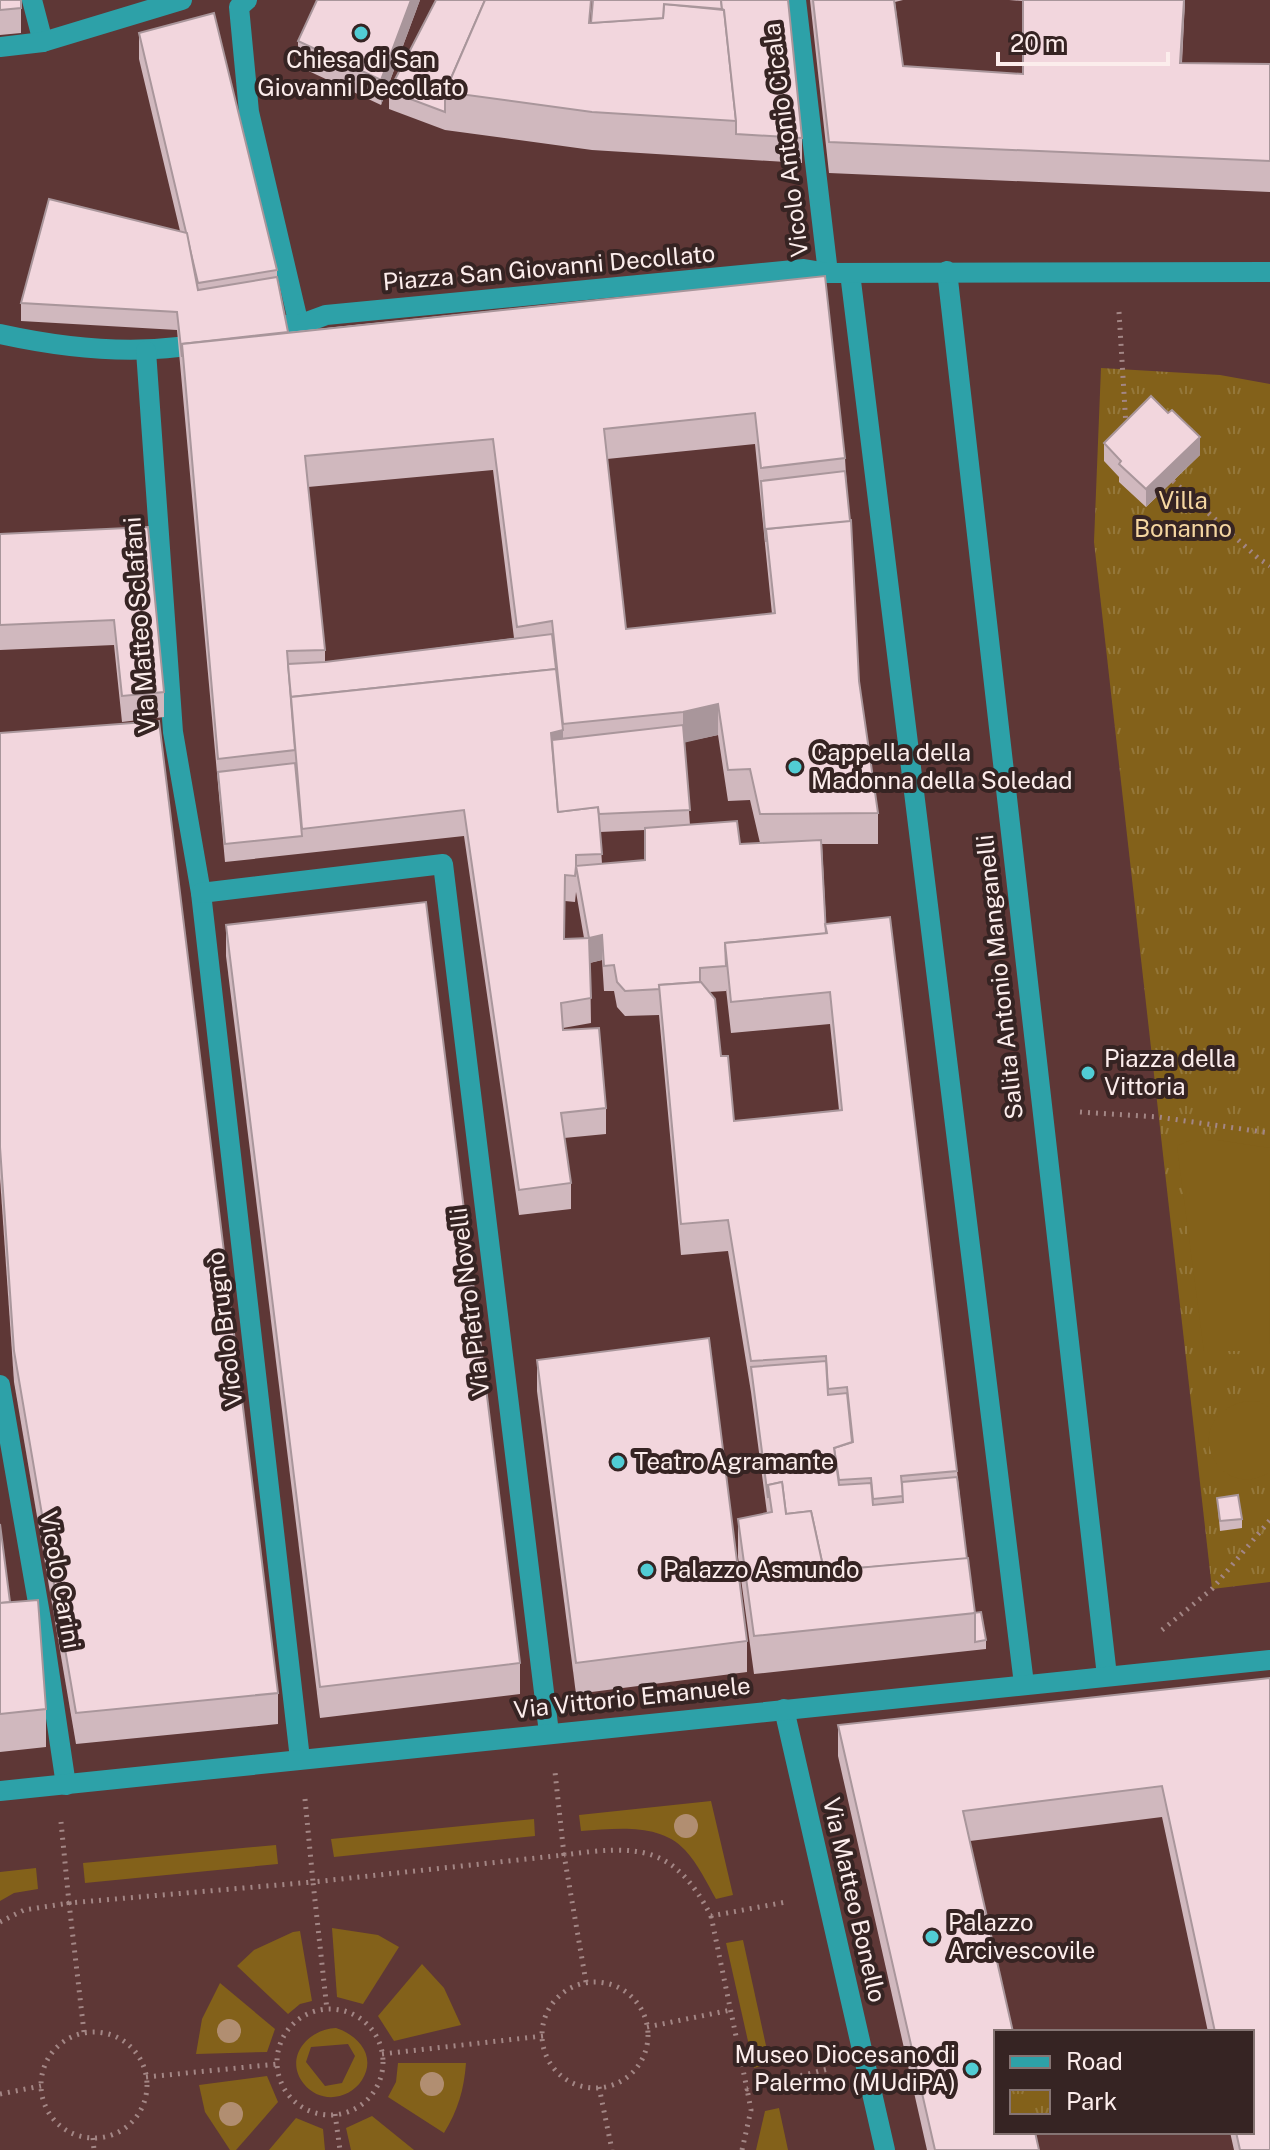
<svg xmlns="http://www.w3.org/2000/svg" width="1270" height="2150" font-family="'Public Sans',sans-serif">
<style>
.park{fill:url(#park-tufts)}
.garden{fill:#83611a;fill-rule:evenodd}
.lines{fill:none;stroke-linecap:round;stroke-linejoin:round}
.path{stroke:#a38685;stroke-width:5;stroke-dasharray:2 6;stroke-linecap:butt}
.minor{stroke:#2da1a8;stroke-width:20}
.tree{fill:#b18e71}
.wall{fill:#d0b8be;fill-rule:evenodd}
.shaded-wall{fill:#a9969b}
.building{fill:#f2d6dd;stroke:#a9969b;stroke-width:2;fill-rule:evenodd}
.poi-dot{fill:#51ccd4;stroke:#362423;stroke-width:3}
.labels{text-anchor:middle;stroke-width:8;stroke-linejoin:round;paint-order:stroke}
.poi-label{font-size:24px;fill:#fcedec;stroke:#362423;text-anchor:start}
.street-label{font-size:24px;fill:#fcedec;stroke:#362423}
.park-label{font-size:24px;fill:#f5d6a1;stroke:#362423}
</style>
<defs>
<pattern id="park-tufts" width="24" height="20" patternUnits="userSpaceOnUse" patternTransform="scale(2)"><rect width="24" height="20" fill="#83611a"/><path d="M3 7l-1-3M5 7V3M7 7l1-3M15 17l-1-3M17 17v-4M19 17l1-3" fill="none" stroke="#95783b"/></pattern>
</defs>
<rect width="100%" height="100%" fill="#5e3736"/>
<!-- park -->
<path class="park" d="M1101,368L1220,375L1270,384V1582L1212,1589L1094,542Z"/>
<!-- garden -->
<g class="garden">
<path d="M1191,1140H1217L1270,1148L1269,1351H1204L1177,1146Z"/>
<path d="M1246,1401L1260,1402L1270,1408V1472C1217,1505 1176,1417 1246,1401Z"/>
<path d="M711,1801L733,1895L716,1899C707,1883 698,1864 685,1850C659,1822 615,1829 581,1831L579,1815Z"/>
<path d="M534,1819L535,1836L334,1857L331,1839Z"/>
<path d="M276,1845L278,1864L85,1883L83,1863Z"/>
<path d="M36,1868L38,1889L14,1893L0,1901V1872Z"/>
<path d="M332,1928L378,1935L399,1947L363,2004L337,1997Z"/>
<path d="M300,1931L312,2001L300,2004L288,2014L237,1966L254,1950L293,1932Z"/>
<path d="M743,1940L770,2064L754,2068L726,1943Z"/>
<path d="M422,1964L444,1988L461,2025L394,2041L378,2016Z"/>
<path d="M220,1983L275,2029L267,2052L196,2054L202,2019Z"/>
<path d="M336,2028C358,2035 377,2056 362,2080C349,2100 320,2104 304,2084C283,2058 308,2029 336,2028ZM348,2044L355,2056L342,2083L325,2086L306,2062L311,2047Z"/>
<path d="M398,2063H466C464,2090 458,2110 444,2133L388,2097L396,2082Z"/>
<path d="M267,2076L278,2102L236,2150H230L205,2112L199,2085Z"/>
<path d="M779,2108L788,2150H756L765,2111Z"/>
<path d="M372,2116L414,2150H351L346,2128Z"/>
<path d="M296,2118L323,2129L325,2150H269Z"/>
</g>
<g class="lines">
<!-- path -->
<g class="path">
<path d="M1119,312L1126,426"/>
<path d="M1173,481L1258,558L1270,566"/>
<path d="M1080,1112L1158,1117L1270,1133"/>
<path d="M1162,1630L1212,1589L1270,1520"/>
<path d="M305,1799L313,1882L564,1855L555,1772"/>
<path d="M711,1916L747,2089L828,2069"/>
<path d="M0,1922L24,1910L69,1903L61,1822"/>
<path d="M586,1982L564,1855C637,1845 674,1844 711,1916L786,1902"/>
<circle cx="595" cy="2035" r="53"/>
<circle cx="330" cy="2062" r="53"/>
<path d="M647,2027L731,2010"/>
<path d="M84,2032L69,1903L313,1882L327,2010"/>
<circle cx="94" cy="2085" r="53"/>
<path d="M382,2054L543,2036"/>
<path d="M146,2077L278,2064"/>
<path d="M599,2087L612,2150"/>
<path d="M0,2094L41,2086"/>
<path d="M335,2114L340,2150"/>
<path d="M93,2138L94,2150"/>
<path d="M742,2150L751,2110L747,2089"/>
</g>
<!-- minor -->
<g class="minor">
<path d="M32,0L43,42"/>
<path d="M247,0L239,7L249,112L299,325"/>
<path d="M796,0L828,273"/>
<path d="M0,47L43,42L182,0"/>
<path d="M947,271L1107,1676"/>
<path d="M850,273L1024,1684"/>
<path d="M284,325H299L326,315L804,269L828,273L1270,272"/>
<path d="M0,334C59,347 119,354 178,347"/>
<path d="M146,351L173,732L201,893L300,1759"/>
<path d="M201,893L443,864L549,1733"/>
<path d="M0,1385L44,1637L66,1785"/>
<path d="M784,1709L885,2150"/>
<path d="M0,1791L1270,1660"/>
</g>
</g>
<!-- trees -->
<g class="tree">
<circle cx="686" cy="1826" r="12"/>
<circle cx="229" cy="2031" r="12"/>
<circle cx="432" cy="2084" r="12"/>
<circle cx="231" cy="2114" r="12"/>
</g>
<!-- wall -->
<g class="wall">
<path d="M0,0L21,8V33L0,35Z"/>
<path d="M420,0L381,105L298,66V41Z"/>
<path d="M436,0L802,138V163L592,150L445,130L389,109V91Z"/>
<path d="M810,0H903L895,2L903,66L1023,74V1L1009,0H1185L1182,63L1270,64V192L829,173Z"/>
<path d="M139,33L277,270V277L288,332L825,276L845,458L859,681L878,813V844H822L826,924L957,1471L967,1559L975,1613L986,1640V1649L754,1674L738,1557V1519L767,1513L751,1392L728,1251L681,1255L659,1015L625,1016L617,1007L614,991H604L602,960L590,963L591,1023L563,1028V1030L606,1108V1134L564,1138L571,1183V1209L519,1215L464,836L225,862L177,330L21,321V303L180,231L139,59ZM755,444L772,614L626,629L607,459ZM493,470L514,638L325,662V650L308,487ZM718,735L728,801L750,800L760,843L740,844L690,825L684,742ZM645,830V860L602,864L600,832ZM576,892L584,938L565,939V901L575,902ZM726,989L731,1033L830,1024L839,1110L734,1121L709,992L726,991Z"/>
<path d="M1104,443L1200,455L1146,507L1119,482V477L1104,461Z"/>
<path d="M148,527L164,692V717L122,722L114,645L0,650V534Z"/>
<path d="M0,733L278,1693V1724L76,1744L14,1382L0,1178Z"/>
<path d="M226,925L520,1663V1694L320,1718L226,956Z"/>
<path d="M537,1360L747,1641V1672L576,1694L537,1391Z"/>
<path d="M1217,1498L1242,1519V1528L1220,1531Z"/>
<path d="M0,1524L10,1602L46,1709V1747L0,1752Z"/>
<path d="M1270,1678V2150H1234L1230,2132H1252V2032H1208L1162,1817L970,1841L1039,2150H927L838,1756V1725Z"/>
</g>
<!-- shaded-wall -->
<g class="shaded-wall">
<path d="M411,0H420L381,105V80Z"/>
<path d="M1184,0H1185L1180,94V63Z"/>
<path d="M1200,437V455L1146,507V489Z"/>
<path d="M718,704V735L683,743V712Z"/>
<path d="M563,730V755L553,758L551,733Z"/>
<path d="M602,935V960L589,963V938Z"/>
</g>
<!-- building -->
<g class="building">
<path d="M0,0H21V8L0,10Z"/>
<path d="M317,0H411L381,80L298,41Z"/>
<path d="M436,0H485L445,92V112L389,91Z"/>
<path d="M485,0H591L589,23L663,18L664,4L724,10L736,121L592,112L445,92Z"/>
<path d="M593,0H721L722,9L664,4L663,18L591,23Z"/>
<path d="M721,0H788L802,138L736,134V121L724,10L722,9Z"/>
<path d="M813,0H894L903,66L1023,74V0H1184L1180,63L1270,64V161L829,142Z"/>
<path d="M214,13L277,270L198,283L139,33Z"/>
<path d="M49,199L187,233L198,290L277,277L288,332L182,344V357L177,312L21,303Z"/>
<path d="M825,276L845,458L761,468L755,413L604,429L626,629L775,613L766,529L851,520L859,681L878,813L760,814L750,769L728,770L718,704L683,712L563,724L552,621L517,627L493,439L305,456L325,650L287,651L295,750L218,759L182,344Z"/>
<path d="M1151,396L1168,413L1172,410L1200,437L1146,489L1119,464L1121,461L1104,443Z"/>
<path d="M845,471L850,521L766,529V542L761,481Z"/>
<path d="M148,527L164,692L122,696L114,620L0,625V534Z"/>
<path d="M552,634L556,669L291,697L288,664L325,662Z"/>
<path d="M556,669L563,730L551,733L558,812L598,807L602,854L576,855V866L645,860V828L737,821L740,844L821,840L826,934L725,943L726,966L700,968V982L659,985L660,989L625,991L617,982L614,965L604,966L602,935L589,938L591,998L561,1003L563,1030L599,1028L606,1108L561,1113L571,1183L519,1190L464,810L302,829L291,697ZM576,866L589,938L564,939L565,875L575,876Z"/>
<path d="M159,721L278,1693L76,1713L14,1351L0,1147V733Z"/>
<path d="M683,725L690,810L599,814L598,807L558,812L552,740Z"/>
<path d="M295,763L302,836L225,844L218,772Z"/>
<path d="M426,902L520,1663L320,1687L226,925Z"/>
<path d="M890,917L957,1471L901,1476L903,1496L873,1499L871,1478L839,1480L834,1448L853,1442L847,1387L828,1389L826,1356L751,1361L728,1220L681,1224L659,985L701,982L715,999L721,1056H728L734,1121L842,1110L830,992L731,1002L725,943L827,933L825,924Z"/>
<path d="M709,1338L747,1641L576,1663L537,1360Z"/>
<path d="M826,1361L828,1395L847,1393L852,1442L834,1448L839,1485L871,1483L873,1505L903,1502L902,1482L957,1477L967,1559L824,1571L811,1511L786,1514L782,1482L768,1485V1498L751,1367Z"/>
<path d="M782,1482L786,1514L811,1511L824,1571L968,1558L975,1613L754,1636L738,1519L772,1512L768,1485Z"/>
<path d="M1238,1495L1242,1519L1220,1521L1217,1498Z"/>
<path d="M0,1524L10,1602L0,1603Z"/>
<path d="M38,1600L46,1709L0,1714V1603Z"/>
<path d="M981,1612L986,1640L975,1642V1613H973Z"/>
<path d="M1270,1678V2150H1240L1236,2132H1252V2032H1215L1162,1786L963,1811L1013,2032H996V2132H1035L1039,2150H935L838,1725Z"/>
</g>
<!-- markers -->
<g class="poi-dot">
<circle cx="361" cy="33" r="8"/>
<circle cx="795" cy="767" r="8"/>
<circle cx="1088" cy="1073" r="8"/>
<circle cx="618" cy="1462" r="8"/>
<circle cx="647" cy="1570" r="8"/>
<circle cx="932" cy="1937" r="8"/>
<circle cx="972" cy="2069" r="8"/>
</g>
<g class="labels">
<!-- poi labels -->
<g class="poi-label">
<text x="361" y="68" text-anchor="middle">Chiesa di San<tspan x="361" dy="28">Giovanni Decollato</tspan></text>
<text x="811" y="761">Cappella della<tspan x="811" dy="28">Madonna della Soledad</tspan></text>
<text x="1104" y="1067">Piazza della<tspan x="1104" dy="28">Vittoria</tspan></text>
<text x="634" y="1470">Teatro Agramante</text>
<text x="663" y="1578">Palazzo Asmundo</text>
<text x="948" y="1931">Palazzo<tspan x="948" dy="28">Arcivescovile</tspan></text>
<text x="956" y="2063" text-anchor="end">Museo Diocesano di<tspan x="956" dy="28">Palermo (MUdiPA)</tspan></text>
</g>
<!-- street labels -->
<g class="street-label">
<text transform="translate(786 140) rotate(-97)" y="8">Vicolo Antonio Cicala</text>
<text transform="translate(549 268) rotate(-5)" y="8">Piazza San Giovanni Decollato</text>
<text transform="translate(140 625) rotate(-94)" y="8">Via Matteo Sclafani</text>
<text transform="translate(1000 977) rotate(-96)" y="8">Salita Antonio Manganelli</text>
<text transform="translate(470 1302) rotate(-97)" y="8">Via Pietro Novelli</text>
<text transform="translate(225 1329) rotate(-97)" y="8">Vicolo Brugnò</text>
<text transform="translate(60 1580) rotate(80)" y="8">Vicolo Carini</text>
<text transform="translate(632 1698) rotate(-6)" y="8">Via Vittorio Emanuele</text>
<text transform="translate(854 1900) rotate(77)" y="8">Via Matteo Bonello</text>
</g>
<!-- park labels -->
<g class="park-label">
<text x="1183" y="509">Villa<tspan x="1183" dy="28">Bonanno</tspan></text>
</g>
</g>
<!-- legend -->
<rect x="994" y="2030" width="260" height="104" fill="#362423" stroke="#857473" stroke-width="2"/>
<rect x="1010" y="2056" width="40" height="12" fill="#2da1a8" stroke="#857473" stroke-width="2"/>
<text x="1066" y="2070" font-size="24" fill="#fcedec">Road</text>
<rect x="1010" y="2090" width="40" height="24" fill="url(#park-tufts)" stroke="#857473" stroke-width="2"/>
<text x="1066" y="2110" font-size="24" fill="#fcedec">Park</text>
<!-- scale -->
<path d="M998 52v12h170v-12" fill="none" stroke="#fcedec" stroke-width="4"/>
<text x="1010" y="52" font-size="24" fill="#fcedec" stroke="#362423" stroke-width="6" paint-order="stroke">20 m</text>
</svg>
